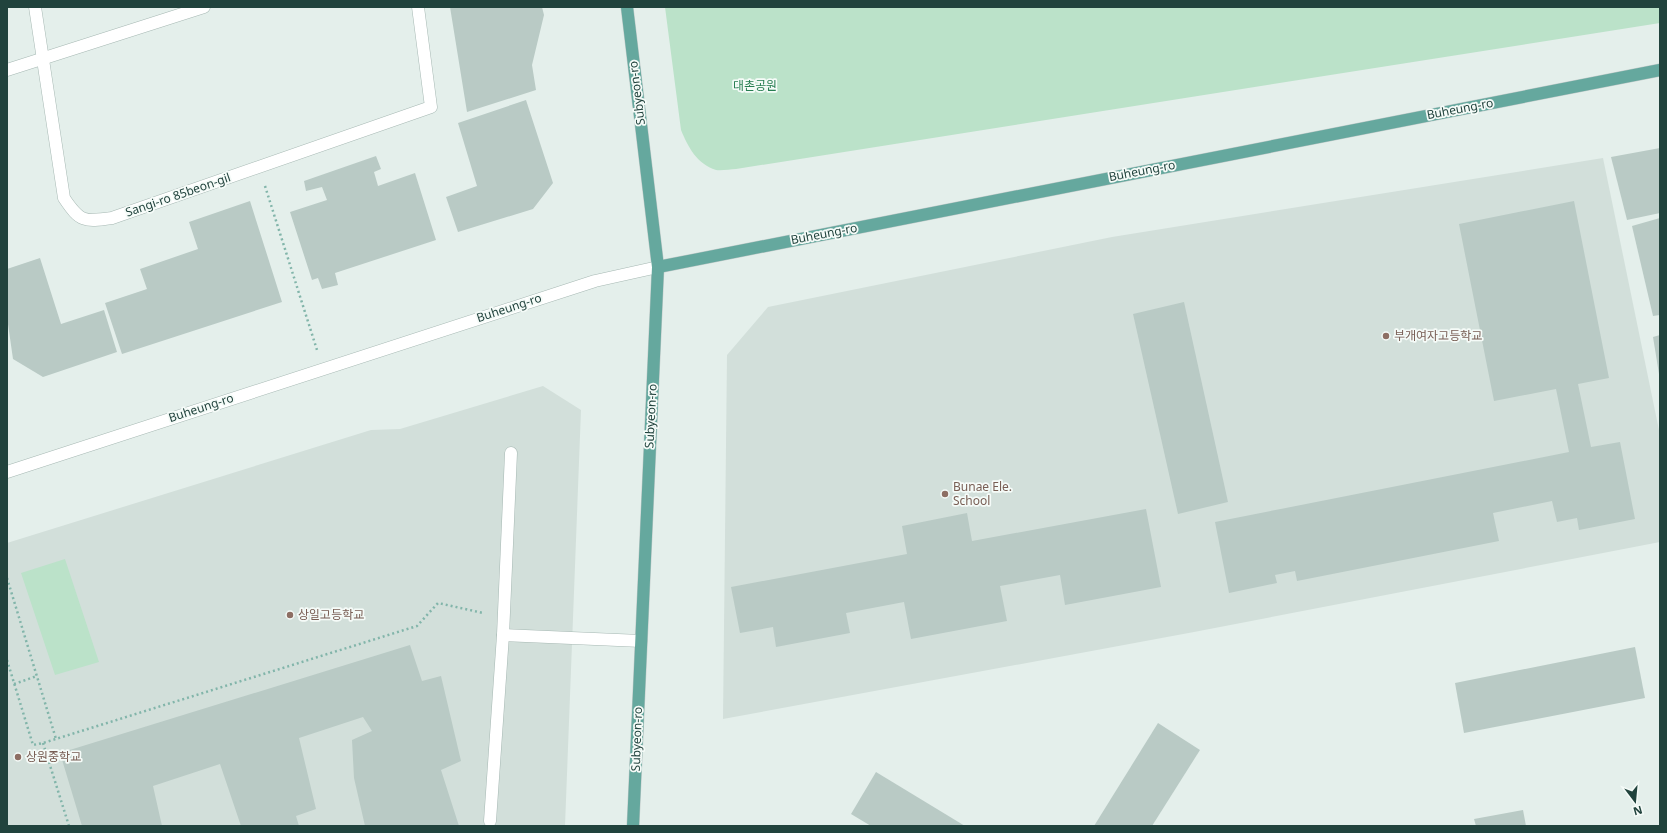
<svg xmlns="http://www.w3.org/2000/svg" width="1667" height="833" font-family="'Noto Sans','Noto Sans KR',sans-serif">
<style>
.built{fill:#d2dfda}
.green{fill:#bbe2c9}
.building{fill:#b9cac5}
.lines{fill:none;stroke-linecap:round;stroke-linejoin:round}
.minor-casing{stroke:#a6b8b3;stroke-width:13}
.major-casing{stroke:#c1cac9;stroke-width:13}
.path{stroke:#82b5aa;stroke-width:2.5;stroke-dasharray:2 3;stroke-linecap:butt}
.minor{stroke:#fff;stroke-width:12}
.major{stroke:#65a89e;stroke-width:12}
.education-dot{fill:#8d6e63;stroke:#f5fbf8;stroke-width:1.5}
.labels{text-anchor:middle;stroke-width:3.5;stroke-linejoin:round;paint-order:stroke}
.park-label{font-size:12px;fill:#277e51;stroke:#f5fbf8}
.street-label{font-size:12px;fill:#21433d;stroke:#f5fbf8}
.education-label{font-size:12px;fill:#785e54;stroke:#f5fbf8;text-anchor:start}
</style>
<rect width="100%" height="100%" fill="#e4efeb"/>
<!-- built -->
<g class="built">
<path d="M1603,158L1660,435V542L1194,632L723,719L727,355L768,307L1112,237Z"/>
<path d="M543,386L581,410L565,826H7V543L371,430L400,429Z"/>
</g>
<!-- green -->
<g class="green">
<path d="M665,7H1660V23L736,169C730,169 722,171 716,170C697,164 688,147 681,130Z"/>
<path d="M65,559L99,662L55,675L21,573Z"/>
</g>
<!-- building -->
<g class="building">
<path d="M450,7H542L544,15L532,65L536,90L467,112Z"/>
<path d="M526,100L553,183L533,209L458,232L446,197L477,186L458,123Z"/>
<path d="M1660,148V213L1627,220L1611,157Z"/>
<path d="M376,156L381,169L374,172L378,186L415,173L436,240L335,273L338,285L322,289L318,278L312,280L290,212L327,200L322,187L306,191L304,181Z"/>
<path d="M250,201L282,302L122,354L105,303L147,289L140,269L198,249L189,222Z"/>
<path d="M1574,201L1609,378L1578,384L1591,447L1620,442L1635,519L1579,530L1577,518L1557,522L1552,501L1493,513L1499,541L1297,581L1295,571L1275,575L1277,583L1229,593L1215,522L1569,452L1556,389L1494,401L1459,224Z"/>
<path d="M1660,218V315L1653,316L1632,226Z"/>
<path d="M40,258L61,324L104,310L117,352L43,377L13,359L7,317V269Z"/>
<path d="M1184,302L1228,502L1178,514L1133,314Z"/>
<path d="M1660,335V374H1659L1653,337Z"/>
<path d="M1146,509L1161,587L1065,605L1060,575L1000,586L1007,621L911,639L904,602L846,613L850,633L776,647L773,627L740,633L731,587L907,554L902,526L967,513L972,541Z"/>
<path d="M410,645L422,681L441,676L461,761L441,770L459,826H365L354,778L352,740L372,731L363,717L299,738L316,809L296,816L299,826H241L220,764L153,786L162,826H82L60,753Z"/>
<path d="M1635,647L1645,698L1464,733L1455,683Z"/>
<path d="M1158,723L1200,750L1152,826H1094Z"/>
<path d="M876,772L965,826H871L851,814Z"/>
<path d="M1523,810L1526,826H1476L1474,819Z"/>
</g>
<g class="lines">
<!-- minor casing -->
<g class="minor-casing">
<g id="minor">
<path d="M35,7L64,198C80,222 84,222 112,218L431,107L418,7"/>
<path d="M7,70L204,7"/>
<path d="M7,472L595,281L658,267"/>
<path d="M503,635L641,641"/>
<path d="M490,821L503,635L511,453"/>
</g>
</g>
<!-- major casing -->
<g class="major-casing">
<g id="major">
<path d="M627,7L658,267L633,826"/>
<path d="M658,267L1660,70"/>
</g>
</g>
<!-- path -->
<g class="path">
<path d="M265,186L317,350"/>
<path d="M7,578L56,739"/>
<path d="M7,660L33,745L43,743L417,626L438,603L483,613"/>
<path d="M14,684L37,676"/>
<path d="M43,743L69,826"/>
</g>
<!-- minor -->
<use href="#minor" class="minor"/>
<!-- major -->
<use href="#major" class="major"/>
</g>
<!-- markers -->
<g class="education-dot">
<circle cx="1386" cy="336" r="4"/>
<circle cx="945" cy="494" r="4"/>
<circle cx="290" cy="615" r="4"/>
<circle cx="18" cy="757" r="4"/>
</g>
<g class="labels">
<!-- park labels -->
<g class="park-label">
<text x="755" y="90">대촌공원</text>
</g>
<!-- street labels -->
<g class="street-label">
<text transform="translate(637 93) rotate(-97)" y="4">Subyeon-ro</text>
<text transform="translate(1460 109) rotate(-11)" y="4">Buheung-ro</text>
<text transform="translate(1142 171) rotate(-11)" y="4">Buheung-ro</text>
<text transform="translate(178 195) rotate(-19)" y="4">Sangi-ro 85beon-gil</text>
<text transform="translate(824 234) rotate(-11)" y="4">Buheung-ro</text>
<text transform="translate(509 308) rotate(-18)" y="4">Buheung-ro</text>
<text transform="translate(201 408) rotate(-18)" y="4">Buheung-ro</text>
<text transform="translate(651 416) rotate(-87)" y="4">Subyeon-ro</text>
<text transform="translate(637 739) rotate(-88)" y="4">Subyeon-ro</text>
</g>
<!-- education labels -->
<g class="education-label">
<text x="1394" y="340">부개여자고등학교</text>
<text x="953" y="491">Bunae Ele.<tspan x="953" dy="14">School</tspan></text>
<text x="298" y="619">상일고등학교</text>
<text x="26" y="761">상원중학교</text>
</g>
</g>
<!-- border -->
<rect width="1667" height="833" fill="none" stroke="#21433d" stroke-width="16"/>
<!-- north arrow -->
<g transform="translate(1635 801) rotate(164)" stroke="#f5fbf8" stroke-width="3" paint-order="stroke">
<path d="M0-3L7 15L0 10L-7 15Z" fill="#21433d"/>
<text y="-6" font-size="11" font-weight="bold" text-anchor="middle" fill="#21433d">N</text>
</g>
</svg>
